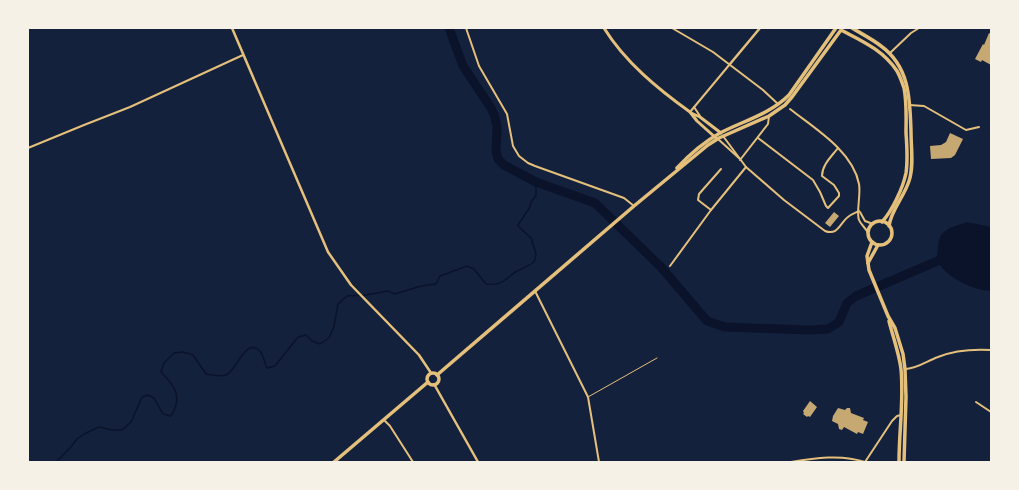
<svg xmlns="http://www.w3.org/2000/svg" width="1019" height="490" font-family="'Sofia Sans Condensed',sans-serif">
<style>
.water{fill:#0b132b}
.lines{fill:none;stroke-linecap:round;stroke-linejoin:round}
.stream{stroke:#0b132b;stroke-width:1.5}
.river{stroke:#0b132b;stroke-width:9}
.building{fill:#c6a872}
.service{stroke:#e5c07b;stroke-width:1}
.minor{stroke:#e5c07b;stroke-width:2}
.tertiary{stroke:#e5c07b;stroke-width:2.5}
.secondary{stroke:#e5c07b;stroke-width:3}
.primary{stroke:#e5c07b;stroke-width:3.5}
</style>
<rect width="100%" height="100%" fill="#14213d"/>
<!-- water -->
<path class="water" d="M967,222L991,227V291C975,291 941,276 937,258C937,255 937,251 938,249C938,242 939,236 944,232C950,226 960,225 967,222Z"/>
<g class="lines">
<!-- stream -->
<path class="stream" d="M56,462L70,448L77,439L86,433L99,427L112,430H122L131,422L142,397L148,395L154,398L163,414L171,416C183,397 175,386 161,372L164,363L174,353L183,352L193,355L206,374C212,375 220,377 226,375C236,372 246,336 260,351C263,354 265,364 267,368L275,366L298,337L306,335L312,341L320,344L329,338L334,326L338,304L347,296L366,295L387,291L395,294L421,286L436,284L440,276L467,266L474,269L486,284C504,286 504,279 517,271C523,268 529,266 534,262C539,249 532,250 532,239L519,227L518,225L530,207L531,202L536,196V182"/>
<!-- river -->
<path class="river" d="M449,28L463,66L491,108L495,117L497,127L496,151L498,159L504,165L536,182L595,203L661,267L707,321L725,327L809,330L828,329L839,322L847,303L856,296L949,256"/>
</g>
<!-- building -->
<g class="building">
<path d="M989,33L991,34V65L982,60L981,62L975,59L983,44L984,45Z"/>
<path d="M950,133L963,139L955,155L951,158L931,159L930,146L941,145L946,142Z"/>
<path d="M834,212L839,216L830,227L825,223Z"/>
<path d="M810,401L817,407L810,417L808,416L807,417L803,414L804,413L803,411Z"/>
<path d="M838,408L845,410L847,408H850L851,413L864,418L863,420L868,422L863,434L858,432L857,434L844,427L842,430L839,429L838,424L832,421L833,416Z"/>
</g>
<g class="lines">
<!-- service -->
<path class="service" d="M588,397L657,358"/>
<!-- minor -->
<g class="minor">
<path d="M466,28L479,66L507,114L513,146L519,156L528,163L535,166L624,198L634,206"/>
<path d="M672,28L713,52L763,90L778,104"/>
<path d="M890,53L911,33L919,28"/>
<path d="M909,105L924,106L966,130L979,127"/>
<path d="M694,107L700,116"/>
<path d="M790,109C814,128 853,151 859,184C861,194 856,213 859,220C861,225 866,228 868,233"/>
<path d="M690,112L730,64"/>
<path d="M723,136L746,167L784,200L825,231C838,236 840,223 848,217C851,214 855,213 859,211"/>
<path d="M758,138L813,180L820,192L826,206L828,208L839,196V193L834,185L822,176C822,165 831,157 838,148"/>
<path d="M718,139L740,159"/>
<path d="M28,148L84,125L130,107L243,55"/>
<path d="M740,160L768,124L769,116"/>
<path d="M711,210L698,200L699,194L721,169"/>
<path d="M860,212L865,221L873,224"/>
<path d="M670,266L711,210L746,167"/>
<path d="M535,291L588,397L599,462"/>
<path d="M906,369C918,368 927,361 938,357C955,350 973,349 991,350"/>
<path d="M976,402L991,412"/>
<path d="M384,420L390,426L413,462"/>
<path d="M791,462C814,458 842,454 865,462"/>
<path d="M865,462L892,421L897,416L901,415"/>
</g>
<!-- tertiary -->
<g class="tertiary">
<path d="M232,28L328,252L351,285L419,355L431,373"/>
<path d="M730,64L760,28"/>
<path d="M434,384L478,462"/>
</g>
<!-- secondary -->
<g class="secondary">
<path d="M604,28C625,62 658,89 690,112L697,121L716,138"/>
<path d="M691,113L700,117L721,133"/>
</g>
<!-- primary -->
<g class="primary">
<path d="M852,28C862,34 872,39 881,46C910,67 910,100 911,132C911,148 914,166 909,181C904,197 891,210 889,226"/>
<path d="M677,168C689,155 704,142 720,133C743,121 770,114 789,95L836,28"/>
<circle cx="880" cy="233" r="12"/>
<path d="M872,242L867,256L869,270L888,316L895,328L903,354L905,369L906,397L904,462"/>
<path d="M868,263L878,245"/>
<path d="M889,321C893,337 899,353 901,369C904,400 899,431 899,462"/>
<circle cx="433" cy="379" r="6"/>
<path d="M437,375L634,206L708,145L719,138L769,116L785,105L792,97L841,30C862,41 883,50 897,71C900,76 902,82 904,88C907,103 906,118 906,133C907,146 908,160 906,173C903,188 892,211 882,222"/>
<path d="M334,462L428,382"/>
</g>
</g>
<!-- border -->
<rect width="1019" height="490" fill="none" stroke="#f6f1e7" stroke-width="58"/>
</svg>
